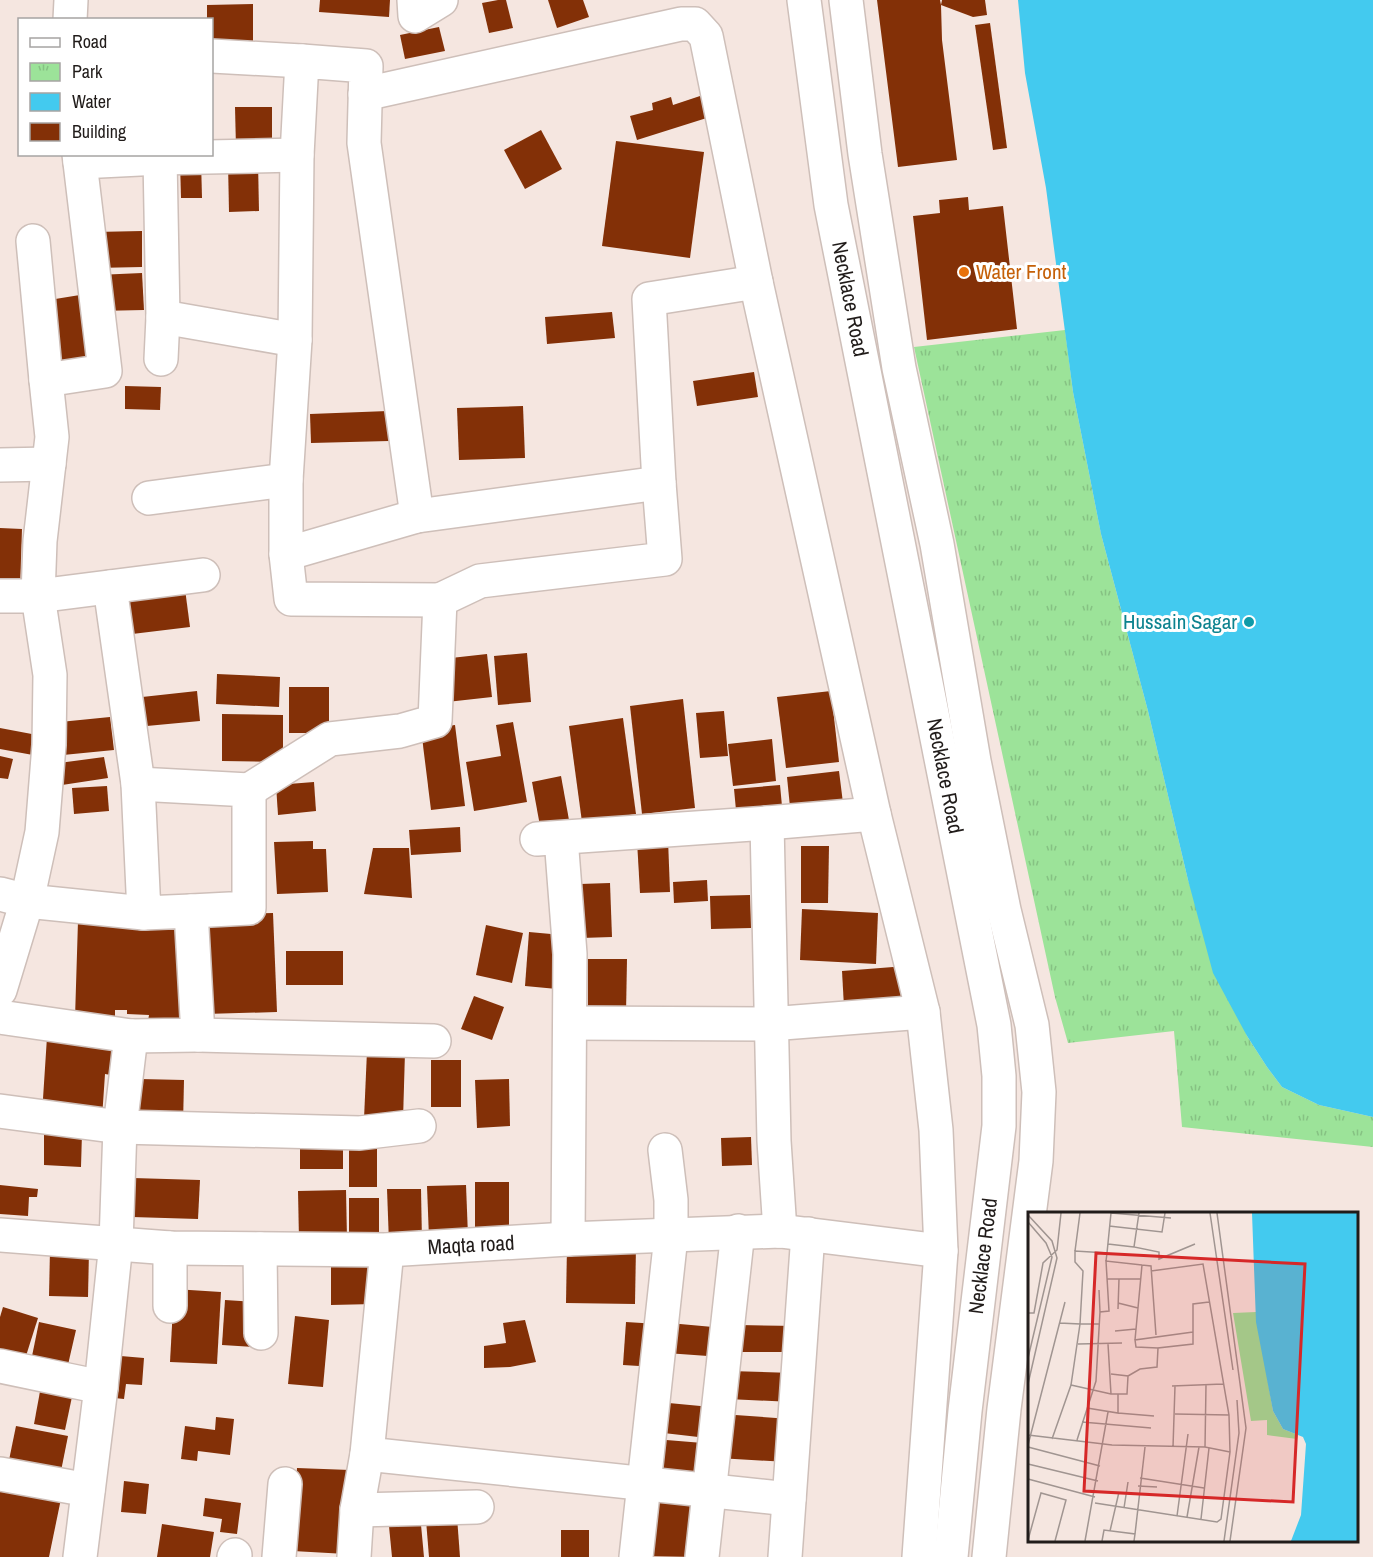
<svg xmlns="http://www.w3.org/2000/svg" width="1373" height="1557" font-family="'Archivo Narrow',sans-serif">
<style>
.park{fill:url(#park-tufts)}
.water{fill:#43caef}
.building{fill:#833007}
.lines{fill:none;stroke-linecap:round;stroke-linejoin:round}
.minor-casing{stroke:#cebfb9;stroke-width:36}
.major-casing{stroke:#cebfb9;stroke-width:36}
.minor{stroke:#fff;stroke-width:33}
.major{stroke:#fff;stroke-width:33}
.food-dot{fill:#e8710a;stroke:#fff;stroke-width:2}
.culture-dot{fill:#0f9aa8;stroke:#fff;stroke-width:2}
.labels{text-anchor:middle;stroke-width:6;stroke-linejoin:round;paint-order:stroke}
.food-label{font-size:21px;fill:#c56008;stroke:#fff;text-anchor:start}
.street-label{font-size:21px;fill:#211c1a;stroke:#fff}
.culture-label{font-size:21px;fill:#0d838f;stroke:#fff;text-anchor:end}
.inset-road{fill:none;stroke:#a09591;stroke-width:1.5}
.view{fill:#d62828;fill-opacity:0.15;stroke:#d62828;stroke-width:3}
.inset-edge{fill:none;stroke:#211c1a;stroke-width:3}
</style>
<defs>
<pattern id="park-tufts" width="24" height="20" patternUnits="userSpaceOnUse" patternTransform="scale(1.5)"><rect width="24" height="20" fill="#9ce399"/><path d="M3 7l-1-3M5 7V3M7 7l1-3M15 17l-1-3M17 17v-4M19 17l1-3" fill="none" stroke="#86c283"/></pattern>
</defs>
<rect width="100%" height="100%" fill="#f5e6e0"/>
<!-- park -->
<path class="park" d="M1065,330L1073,392L1101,534L1148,711L1188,880L1247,1036L1267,1067L1282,1087L1319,1105L1373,1117V1147L1182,1127L1174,1031L1068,1043L1055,997L914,347Z"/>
<!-- water -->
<path class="water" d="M1018,0H1373V1117L1319,1105L1282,1087L1267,1067L1247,1036L1213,973L1188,880L1148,711L1101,534L1073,392L1046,188L1025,73Z"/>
<!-- building -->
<g class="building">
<path d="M320,0H390L389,17L319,12Z"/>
<path d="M498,0H506L513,28L489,33L482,3Z"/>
<path d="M548,0H583L589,17L557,28Z"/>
<path d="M877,0H940L941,5L942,40L957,160L898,167Z"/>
<path d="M942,0H985L987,15L973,17L941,5Z"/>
<path d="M253,4V48L212,49V20H207V5Z"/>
<path d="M990,23L1007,148L993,150L975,25Z"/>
<path d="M439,27L445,51L405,59L400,35Z"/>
<path d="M706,94L713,116L637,140L630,116L653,110L652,103L671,97L673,105Z"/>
<path d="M235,107H272V147L236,148Z"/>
<path d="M541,130L562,169L525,189L504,150Z"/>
<path d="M616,141L704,152L690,258L602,246Z"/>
<path d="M201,160L202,198H181L180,161Z"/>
<path d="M228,162H258L259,211L229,212Z"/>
<path d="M968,197L969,210L1003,206L1017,329L927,340L913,216L940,213L939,200Z"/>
<path d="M142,231V267L95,268V232Z"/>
<path d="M142,273L144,310L98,311L97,275Z"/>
<path d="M86,294L98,358L54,366L43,301Z"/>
<path d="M612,312L615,338L547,344L545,317Z"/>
<path d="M754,372L758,397L697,406L693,381Z"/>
<path d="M125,386L161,387L160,410L125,409Z"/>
<path d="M523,406L525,458L459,460L457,408Z"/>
<path d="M388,411L389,441L311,443L310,414Z"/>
<path d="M0,528L22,529L20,589H0Z"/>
<path d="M185,589L190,627L124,635L119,597Z"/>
<path d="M527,653L531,702L498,705L494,656Z"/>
<path d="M487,654L492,697L447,702L442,659Z"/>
<path d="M217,674L280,677L279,707L216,704Z"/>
<rect x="289" y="687" width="40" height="46"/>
<path d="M197,691L200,721L136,727L133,698Z"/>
<path d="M831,691L839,762L786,768L777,697Z"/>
<path d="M683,699L695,808L642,814L630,706Z"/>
<path d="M724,711L728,756L700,758L696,713Z"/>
<path d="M222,714L283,715V762L222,761Z"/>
<path d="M110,717L114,750L63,755L60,722Z"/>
<path d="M623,718L636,814L582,822L569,726Z"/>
<path d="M513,722L527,802L474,811L466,762L501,756L496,725Z"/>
<path d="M455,725L465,806L431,810L421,729Z"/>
<path d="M0,728L37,735L33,755L0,749Z"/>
<path d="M772,739L776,781L733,786L728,744Z"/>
<path d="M0,756L13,759L8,779L0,778Z"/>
<path d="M104,757L108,778L62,785L59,763Z"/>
<path d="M839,771L844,811L791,817L787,777Z"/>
<path d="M561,776L569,820L540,826L532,782Z"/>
<path d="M314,782L316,811L278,815L276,785Z"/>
<path d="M780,785L783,817L737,821L734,789Z"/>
<path d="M107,786L109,811L74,814L72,788Z"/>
<path d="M460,827L461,852L411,855L409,830Z"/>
<path d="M668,839L670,892L640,893L637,841Z"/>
<path d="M313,841V849H326L328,892L277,894L274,842Z"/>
<path d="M801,846H829L828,903H801Z"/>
<path d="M373,848H409L412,898L364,894Z"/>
<path d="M707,880L708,901L674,903L673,882Z"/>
<path d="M610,883L612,937L581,938L580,884Z"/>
<path d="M750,895L751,928L711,929L710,896Z"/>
<path d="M802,909L878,913L876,964L800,960Z"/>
<path d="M273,913L277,1012L205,1014L201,915Z"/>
<path d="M78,921L182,924L179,1022L148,1021L149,1015L127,1014V1010H115V1020L75,1018Z"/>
<path d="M486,925L523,933L512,983L476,975Z"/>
<path d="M529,932L562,935L557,989L525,986Z"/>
<rect x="286" y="951" width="57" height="34"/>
<path d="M588,959H627L626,1014H588Z"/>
<path d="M906,966L909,1002L844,1007L842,971Z"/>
<path d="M474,996L504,1007L492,1040L461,1029Z"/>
<path d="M47,1037L113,1041L111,1075L105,1074L102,1118L42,1114Z"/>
<path d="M367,1051L405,1052L403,1120L364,1119Z"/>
<rect x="431" y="1060" width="30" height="47"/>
<path d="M140,1079L184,1080L183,1125L139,1124Z"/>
<path d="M509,1079L510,1126L477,1128L475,1080Z"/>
<path d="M44,1132L82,1133L81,1167L44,1165Z"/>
<path d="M751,1137L752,1165L722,1166L721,1138Z"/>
<rect x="349" y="1138" width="28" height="49"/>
<path d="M300,1145L343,1146V1169H300Z"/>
<path d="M133,1178L200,1180L198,1219L132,1217Z"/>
<path d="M475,1182H509V1241L475,1240Z"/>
<path d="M0,1185L38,1189L37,1197H29L28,1216L0,1214Z"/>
<path d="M466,1185L468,1236L429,1238L427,1186Z"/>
<path d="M387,1189H421L422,1242L389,1243Z"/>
<path d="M346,1190L347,1239L299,1240L298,1191Z"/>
<path d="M349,1198H379V1236L349,1237Z"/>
<path d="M567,1246H636L635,1304L566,1303Z"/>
<path d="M50,1250L89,1251L88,1297L49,1296Z"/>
<path d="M331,1250H373L374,1304L331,1305Z"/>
<path d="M174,1289L221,1292L217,1364L170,1362Z"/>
<path d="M225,1300L257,1302L254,1347L222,1345Z"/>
<path d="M3,1307L38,1318L25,1359L0,1352V1317Z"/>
<path d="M295,1316L329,1320L323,1387L288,1384Z"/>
<path d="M525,1320L536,1362L510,1367L484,1368V1346L506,1343L503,1323Z"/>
<path d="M39,1322L76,1330L67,1369L31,1361Z"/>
<path d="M626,1322L658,1324L655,1367L623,1365Z"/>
<path d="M669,1323L724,1328L722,1357L666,1353Z"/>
<path d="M739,1325L798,1326V1352H738Z"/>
<path d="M109,1355L144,1358L142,1385L126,1384L124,1399L105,1397Z"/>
<path d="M729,1371L793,1373L792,1402L728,1399Z"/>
<path d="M41,1386L73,1392L65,1430L34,1424Z"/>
<path d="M658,1402L711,1407L707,1438L655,1432Z"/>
<path d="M721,1414L790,1419L787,1462L718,1458Z"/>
<path d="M216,1417L234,1419L230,1455L198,1451L197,1461L181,1459L185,1426L215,1430Z"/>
<path d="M16,1426L68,1436L60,1476L8,1465Z"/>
<path d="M654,1439L703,1443L699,1482L650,1478Z"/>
<path d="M297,1468L350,1470L346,1554L293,1551Z"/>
<path d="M0,1476L63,1489L49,1557H0Z"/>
<path d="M124,1481L149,1484L146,1514L121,1512Z"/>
<path d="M644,1497L703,1501L698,1557L640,1556Z"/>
<path d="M205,1498L241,1503L237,1534L220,1532L222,1519L203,1516Z"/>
<path d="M420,1514L424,1557H392L388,1516Z"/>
<path d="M457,1517L460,1557H429L426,1520Z"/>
<path d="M162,1524L214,1532L210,1557H157Z"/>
<rect x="561" y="1530" width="28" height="27"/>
</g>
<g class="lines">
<!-- minor casing -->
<g class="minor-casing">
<g id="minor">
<path d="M414,0L415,16L441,0"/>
<path d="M70,20L71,0"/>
<path d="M212,56L302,61"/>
<path d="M365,94L681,24H695L706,36L756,282L874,814L923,1012L936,1130L941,1251L919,1557"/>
<path d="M160,158L163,317L161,359"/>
<path d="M80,162L160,158L297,155"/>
<path d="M33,241L46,380"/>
<path d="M163,317L295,340"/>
<path d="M0,465L49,464"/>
<path d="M149,498L286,480"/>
<path d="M286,554V480L295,340L297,155L302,61L366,66L364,143L417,516"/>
<path d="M0,596H38L203,575"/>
<path d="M440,600L291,599L286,554L417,516L659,483"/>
<path d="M138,784L249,790V908L191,911"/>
<path d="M249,790L330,739L400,731L435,721L440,600L480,581L665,559L659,483L649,299L756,282"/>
<path d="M767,823L774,1141L780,1231"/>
<path d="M561,838L570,954L568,1239"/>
<path d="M537,839L767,823L874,814"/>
<path d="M0,894L27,901L144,913"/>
<path d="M0,990L27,901L42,832L49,745L50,675L38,596L40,541L52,437L46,380L105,371L79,154"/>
<path d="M0,1017L131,1036L198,1035L191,911L144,913L138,784L110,587"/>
<path d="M570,1023L770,1024L923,1012"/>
<path d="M198,1035L434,1041"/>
<path d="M0,1111L120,1127L360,1133L419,1126"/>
<path d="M0,1235L170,1248L387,1250L568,1239L780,1231L941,1251"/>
<path d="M260,1249L261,1333"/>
<path d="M170,1306V1248"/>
<path d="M0,1366L101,1387"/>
<path d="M367,1454L789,1499"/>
<path d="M0,1474L88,1490"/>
<path d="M357,1510L477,1507"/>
<path d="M80,1557L101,1387L116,1243L120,1127L131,1036"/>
<path d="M234,1557L235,1555"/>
<path d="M279,1557L285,1484"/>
<path d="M354,1557L357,1510L367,1454L387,1250"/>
<path d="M636,1557L671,1236V1200L665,1150"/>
<path d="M702,1557L738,1231"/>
<path d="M785,1557L808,1234"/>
</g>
</g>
<!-- major casing -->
<g class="major-casing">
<g id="major">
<path d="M804,0L831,205L994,1025L999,1076V1126L965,1411L951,1557"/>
<path d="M846,0L865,154L899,368L937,544L974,761L1004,910L1032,1025L1039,1092L1036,1161L1004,1409L989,1557"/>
</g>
</g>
<!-- minor -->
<use href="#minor" class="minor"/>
<!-- major -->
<use href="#major" class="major"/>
</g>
<!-- markers -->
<circle class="food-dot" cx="964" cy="272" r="6"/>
<circle class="culture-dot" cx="1249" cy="622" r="6"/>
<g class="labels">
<!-- food labels -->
<g class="food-label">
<text x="976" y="279">Water Front</text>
</g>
<!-- street labels -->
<g class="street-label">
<text transform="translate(850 299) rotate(79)" y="7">Necklace Road</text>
<text transform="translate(945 776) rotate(79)" y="7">Necklace Road</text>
<text transform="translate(471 1245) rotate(-3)" y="7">Maqta road</text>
<text transform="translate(983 1256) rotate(-83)" y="7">Necklace Road</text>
</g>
<!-- culture labels -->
<g class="culture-label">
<text x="1237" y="629">Hussain Sagar</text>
</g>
</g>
<!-- overview -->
<g transform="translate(1028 1212)">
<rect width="330" height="330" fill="#f5e6e0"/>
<path d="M228,100L245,199L255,217L270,223L269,227L239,223V208L223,209L205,101Z" fill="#9ce399"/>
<path d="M224,1H330V329H263L273,303L278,232L275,225L255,217L245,199L228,110Z" fill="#43caef"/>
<path class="inset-road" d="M83,1L143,6M111,1L106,35L131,40V47L167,32M182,1L205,158M189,1L218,216L202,329M0,3L24,29L29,46L0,172M0,10L18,31L24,45L0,146M81,14L134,20L137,1M80,32L106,35M47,39L52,1M79,41L83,1M79,67H112M71,78L72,100M90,91L110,96M90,97L91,67M0,101H6L15,51L29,38L33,1M72,112H52L55,59L47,50V39L79,41L78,49M87,119L108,117M107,128L114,53L123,54L128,123M50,132L94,131M130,136L108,135L107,128L165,120M83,162L100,164L99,182H90M100,164L112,157L129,155L130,136L165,132V92L181,90M43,173L83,182M144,174L195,172M59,196L90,201V182H83L80,132M90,201L126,204M147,202L201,203M54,210L123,216M0,223L84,233L177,235L202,240M24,227L43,173L52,112L31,111M49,228L68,169L72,100L81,99L78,49L114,53M0,233L37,90M0,235L72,254M145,235L147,174M177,235L178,173M0,252L70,269M112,266L176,276M0,267L67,285M110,274L129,275M67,291L189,310L193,307L202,240L201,203L175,52L123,59M96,296L100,270M149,304L160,222M159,305L171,235M173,307L181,236M82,319L91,280M107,322L117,235M0,328L13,281L38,288L27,329M57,329L80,200M74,329L76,318L107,322L106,329M196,329L211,221L209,188"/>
<path class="view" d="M68,41L277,52L265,290L56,279Z"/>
<rect width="330" height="330" class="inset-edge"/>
</g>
<!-- legend -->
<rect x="18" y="18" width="195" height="138" fill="#ffffff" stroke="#a6a4a3" stroke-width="1.5"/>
<rect x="30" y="38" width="30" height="9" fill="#ffffff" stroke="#a6a4a3" stroke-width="1.5"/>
<text x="72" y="48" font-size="18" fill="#211c1a">Road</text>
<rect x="30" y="63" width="30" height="18" fill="url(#park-tufts)" stroke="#a6a4a3" stroke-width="1.5"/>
<text x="72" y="78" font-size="18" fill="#211c1a">Park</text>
<rect x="30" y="93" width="30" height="18" fill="#43caef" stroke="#a6a4a3" stroke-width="1.5"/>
<text x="72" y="108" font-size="18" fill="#211c1a">Water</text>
<rect x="30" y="123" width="30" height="18" fill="#833007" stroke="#a6a4a3" stroke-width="1.5"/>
<text x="72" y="138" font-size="18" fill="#211c1a">Building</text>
</svg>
